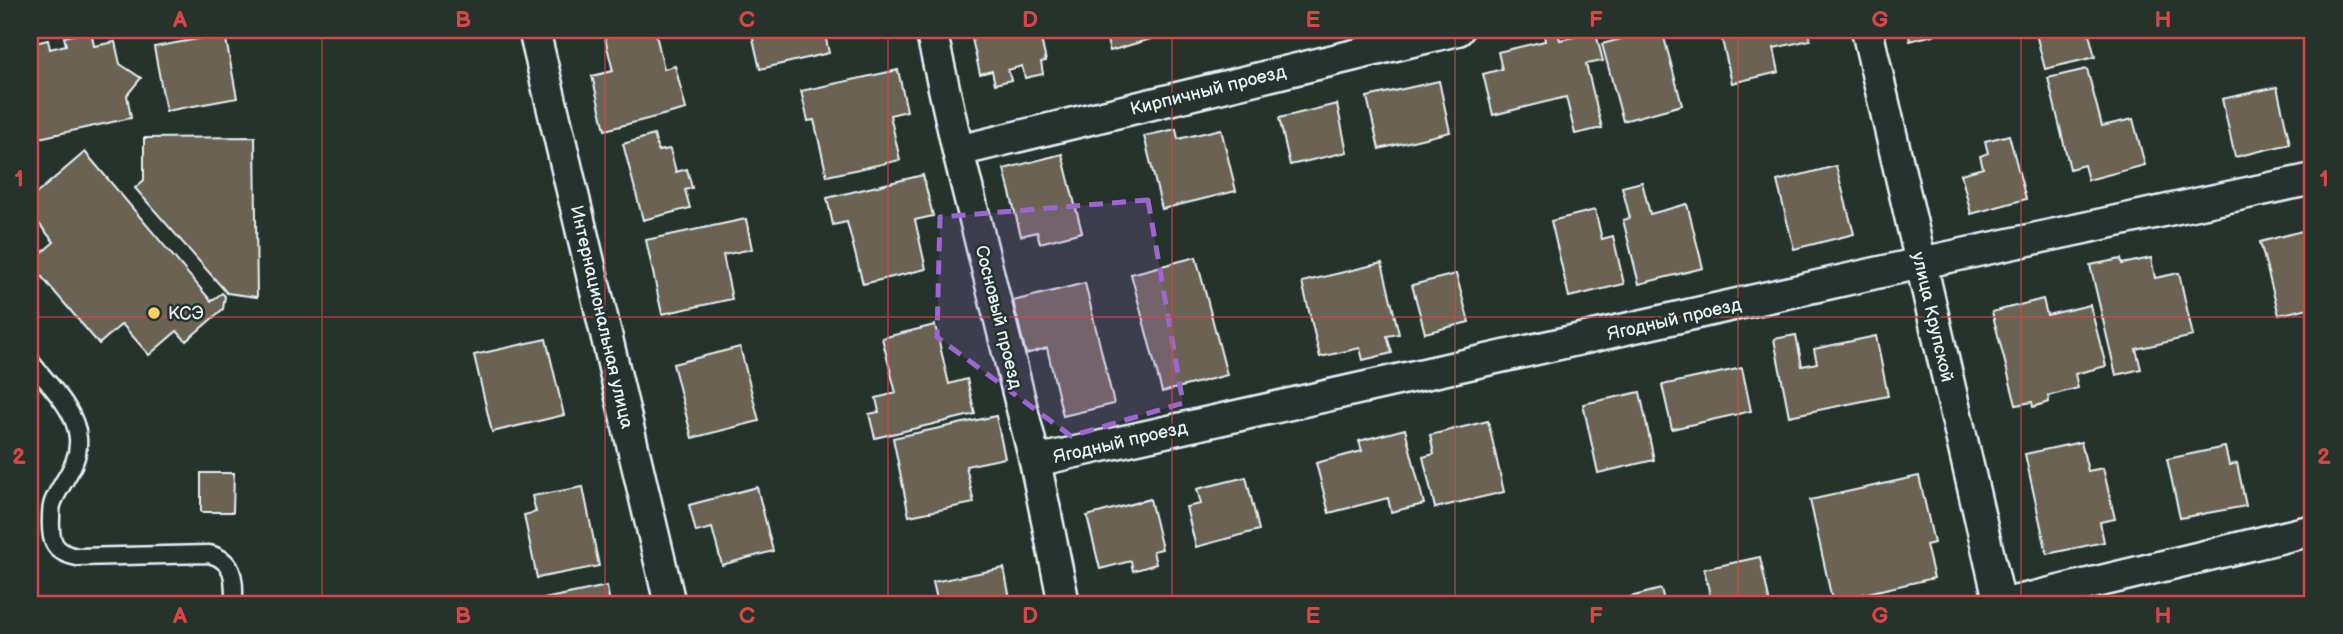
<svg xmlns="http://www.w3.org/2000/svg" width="2343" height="634" font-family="'Balsamiq Sans',sans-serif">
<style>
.building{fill:#6b6453;stroke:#e8f1f8;stroke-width:2}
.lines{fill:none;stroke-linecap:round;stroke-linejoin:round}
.service-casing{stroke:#e8f1f8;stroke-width:21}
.minor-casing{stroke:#e8f1f8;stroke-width:35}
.service{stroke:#26332d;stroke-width:16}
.minor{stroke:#26332d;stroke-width:30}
.marked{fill:#9c67d0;fill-opacity:0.2;stroke:#9c67d0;stroke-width:5;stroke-dasharray:14 9;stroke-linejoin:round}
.grid{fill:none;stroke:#d94647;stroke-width:2;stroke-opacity:0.55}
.poi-dot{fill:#ffd166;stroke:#26332d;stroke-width:2.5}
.labels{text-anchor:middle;stroke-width:5;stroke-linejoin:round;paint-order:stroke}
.street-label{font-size:18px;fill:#e8f1f8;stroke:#26332d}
.poi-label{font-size:18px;fill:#e8f1f8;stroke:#26332d;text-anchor:start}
.neatline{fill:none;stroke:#d94647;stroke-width:2.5}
.grid-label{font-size:23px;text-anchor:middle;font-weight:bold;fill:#d94647}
</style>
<rect width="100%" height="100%" fill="#26332d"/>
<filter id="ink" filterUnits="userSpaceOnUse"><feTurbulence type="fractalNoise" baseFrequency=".0143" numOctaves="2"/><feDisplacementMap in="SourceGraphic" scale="14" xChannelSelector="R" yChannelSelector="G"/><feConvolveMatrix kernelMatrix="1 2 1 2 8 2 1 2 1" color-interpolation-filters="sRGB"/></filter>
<g filter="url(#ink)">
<!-- building -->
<g class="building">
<path d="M603,30H655L664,69L675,66L686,109L605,130L592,76L613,71Z"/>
<path d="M751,30H824L829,53L760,69Z"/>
<path d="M970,30H1039L1046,61L1041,62L1043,74L1025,78L1022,66L1008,70L1011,80L995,84L992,71L980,74Z"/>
<path d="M1104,30H1152L1154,38L1110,51Z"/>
<path d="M1577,30H1595L1603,61L1586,64L1602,128L1575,134L1566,97L1493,115L1483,74L1502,69L1498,52L1545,41L1544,35L1557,31L1560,40L1578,36Z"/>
<path d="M1655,30H1662L1682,105L1623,121L1602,44Z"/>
<path d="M1726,30H1807L1810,40L1774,48L1779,72L1732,83L1720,31Z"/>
<path d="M1908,30H1952L1910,41Z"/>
<path d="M2047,30H2088L2095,57L2045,69L2036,34Z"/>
<path d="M91,31L94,46L115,42L120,64L141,78L127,95L131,118L30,140V44L48,40L50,49L66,45L64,37Z"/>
<path d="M225,34L237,98L166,111L154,47Z"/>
<path d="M2087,69L2102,126L2133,119L2145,165L2088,180L2084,165L2070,169L2048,78Z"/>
<path d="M898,70L907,111L890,115L900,160L827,176L814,120L808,121L801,91Z"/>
<path d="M1439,81L1450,132L1379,149L1367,97Z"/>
<path d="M2277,87L2290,144L2235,157L2222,99Z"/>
<path d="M1337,104L1347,152L1290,165L1279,118Z"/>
<path d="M1176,129L1178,139L1221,129L1236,191L1162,209L1144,136Z"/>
<path d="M654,135L658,151L670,149L676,172L687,169L692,188L685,190L690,208L643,220L623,144Z"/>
<path d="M2009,135L2026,199L1971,214L1961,174L1983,168L1980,156L1988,153L1985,141Z"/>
<path d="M255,137L257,297L227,293L135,188L144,180V138Z"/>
<path d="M85,152L211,301L222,293L225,296L223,309L186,341L177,331L149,355L122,324L99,344L30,263L54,242L30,213V199Z"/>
<path d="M1062,154L1082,232L1040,243L1037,232L1021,236L1004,169Z"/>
<path d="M1836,166L1854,234L1794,249L1777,181Z"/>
<path d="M923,175L933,216L915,220L926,269L863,284L847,222L833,225L827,198Z"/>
<path d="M1642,182L1650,214L1687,204L1703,268L1639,284L1623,220L1630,218L1622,187Z"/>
<path d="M1595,210L1602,239L1613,236L1624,284L1569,297L1551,221Z"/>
<path d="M746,219L752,249L723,255L732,299L662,314L646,240Z"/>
<path d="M2313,228V307L2279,315L2260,242Z"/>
<path d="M1196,257L1227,375L1162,392L1131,274Z"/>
<path d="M2151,258L2155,278L2179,273L2193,336L2136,349L2141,369L2116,375L2090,265L2121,259L2122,264Z"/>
<path d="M1382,263L1399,334L1387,336L1392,353L1363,360L1360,348L1320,357L1302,282Z"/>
<path d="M1456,274L1469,322L1425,333L1412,285Z"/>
<path d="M1085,283L1114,404L1063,416L1047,348L1026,354L1013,301Z"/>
<path d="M2043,299L2047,315L2090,305L2106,366L2075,374L2078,388L2048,396L2049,402L2033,407L2032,402L2016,405L1992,312Z"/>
<path d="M935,325L949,384L967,379L975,414L875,438L869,414L879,412L876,398L896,393L882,338Z"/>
<path d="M1796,335L1802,366L1817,363L1814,349L1876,336L1888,396L1789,416L1774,339Z"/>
<path d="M546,339L564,415L492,432L474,355Z"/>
<path d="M740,347L759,421L692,438L673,364Z"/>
<path d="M1742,368L1751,411L1672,429L1662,385Z"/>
<path d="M1640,392L1654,460L1598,473L1583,404Z"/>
<path d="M996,416L1005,458L966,466L974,503L909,516L893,438Z"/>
<path d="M1488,421L1504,492L1435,508L1423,457L1434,454L1430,435Z"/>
<path d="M2313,423V462L2305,425Z"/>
<path d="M1405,429L1424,504L1391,512L1388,498L1329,513L1316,463L1362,451L1359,441Z"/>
<path d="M2081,442L2088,471L2103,468L2115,519L2100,522L2104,542L2047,554L2025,454Z"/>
<path d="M2225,447L2229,465L2237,463L2246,506L2180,518L2167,459Z"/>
<path d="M201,473H234L233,512H201Z"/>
<path d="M1919,476L1934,543L1926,545L1934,578L1863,594L1865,604H1833L1810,500Z"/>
<path d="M1246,477L1259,530L1196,547L1186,507L1201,504L1197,489Z"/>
<path d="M583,487L599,566L537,578L524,515L536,512L532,496Z"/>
<path d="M757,487L773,551L722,565L712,528L696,532L689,505Z"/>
<path d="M1150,499L1162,549L1153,551L1156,564L1133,571L1131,561L1100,569L1087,516Z"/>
<path d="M1760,557L1770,604H1712L1704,569Z"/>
<path d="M1004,568L1011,604H938L933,582Z"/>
<path d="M607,586L610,604H535L534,601Z"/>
<path d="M1661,589L1665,604H1603Z"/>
<path d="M1511,596L1514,604H1479Z"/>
</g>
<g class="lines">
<!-- service casing -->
<g class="service-casing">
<path id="service" d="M30,361C47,383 76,409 78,438C80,465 62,480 53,502C51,507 51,513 51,518C50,541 53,552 77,557L209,554C236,561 234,580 234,604"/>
</g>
<!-- minor casing -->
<g class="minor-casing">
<g id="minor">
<path d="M534,30L670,604"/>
<path d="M931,30L958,151L1035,461L1064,604"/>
<path d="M1867,30L2000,604"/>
<path d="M958,151L1458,30"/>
<path d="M1035,461L1921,263L2313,179"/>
<path d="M2005,604L2313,530"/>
</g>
</g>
<!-- service -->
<use href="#service" class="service"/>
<!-- minor -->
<use href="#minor" class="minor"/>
</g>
</g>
<!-- marked area -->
<path class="marked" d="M1148,200L1183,403L1071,436L937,337L940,217Z"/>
<!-- grid -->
<path class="grid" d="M322,30V604M605,30V604M888,30V604M1172,30V604M1455,30V604M1738,30V604M2021,30V604M30,317H2313"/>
<!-- markers -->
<circle class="poi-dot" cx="154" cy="313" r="7"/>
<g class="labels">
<!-- street labels -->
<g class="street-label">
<text transform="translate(1208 90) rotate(-14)" y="6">Кирпичный проезд</text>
<text transform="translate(602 317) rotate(77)" y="6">Интернациональная улица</text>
<text transform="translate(999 317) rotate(76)" y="6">Сосновый проезд</text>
<text transform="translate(1933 317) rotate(77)" y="6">улица Крупской</text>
<text transform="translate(1674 319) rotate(-13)" y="6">Ягодный проезд</text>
<text transform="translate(1120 442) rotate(-13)" y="6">Ягодный проезд</text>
</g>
<!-- poi labels -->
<g class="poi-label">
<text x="168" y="319">КСЭ</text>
</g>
</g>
<!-- margin -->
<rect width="2343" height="634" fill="none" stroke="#26332d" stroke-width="77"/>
<rect x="38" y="38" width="2266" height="558" class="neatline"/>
<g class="grid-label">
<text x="180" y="27">A</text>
<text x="463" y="27">B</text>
<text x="747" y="27">C</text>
<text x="1030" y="27">D</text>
<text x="1313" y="27">E</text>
<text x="1596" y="27">F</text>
<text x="1880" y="27">G</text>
<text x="2163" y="27">H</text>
<text x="19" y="186">1</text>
<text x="2324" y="186">1</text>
<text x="19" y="464">2</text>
<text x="2324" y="464">2</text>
<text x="180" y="623">A</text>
<text x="463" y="623">B</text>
<text x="747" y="623">C</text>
<text x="1030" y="623">D</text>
<text x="1313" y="623">E</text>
<text x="1596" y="623">F</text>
<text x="1880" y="623">G</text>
<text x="2163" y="623">H</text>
</g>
</svg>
